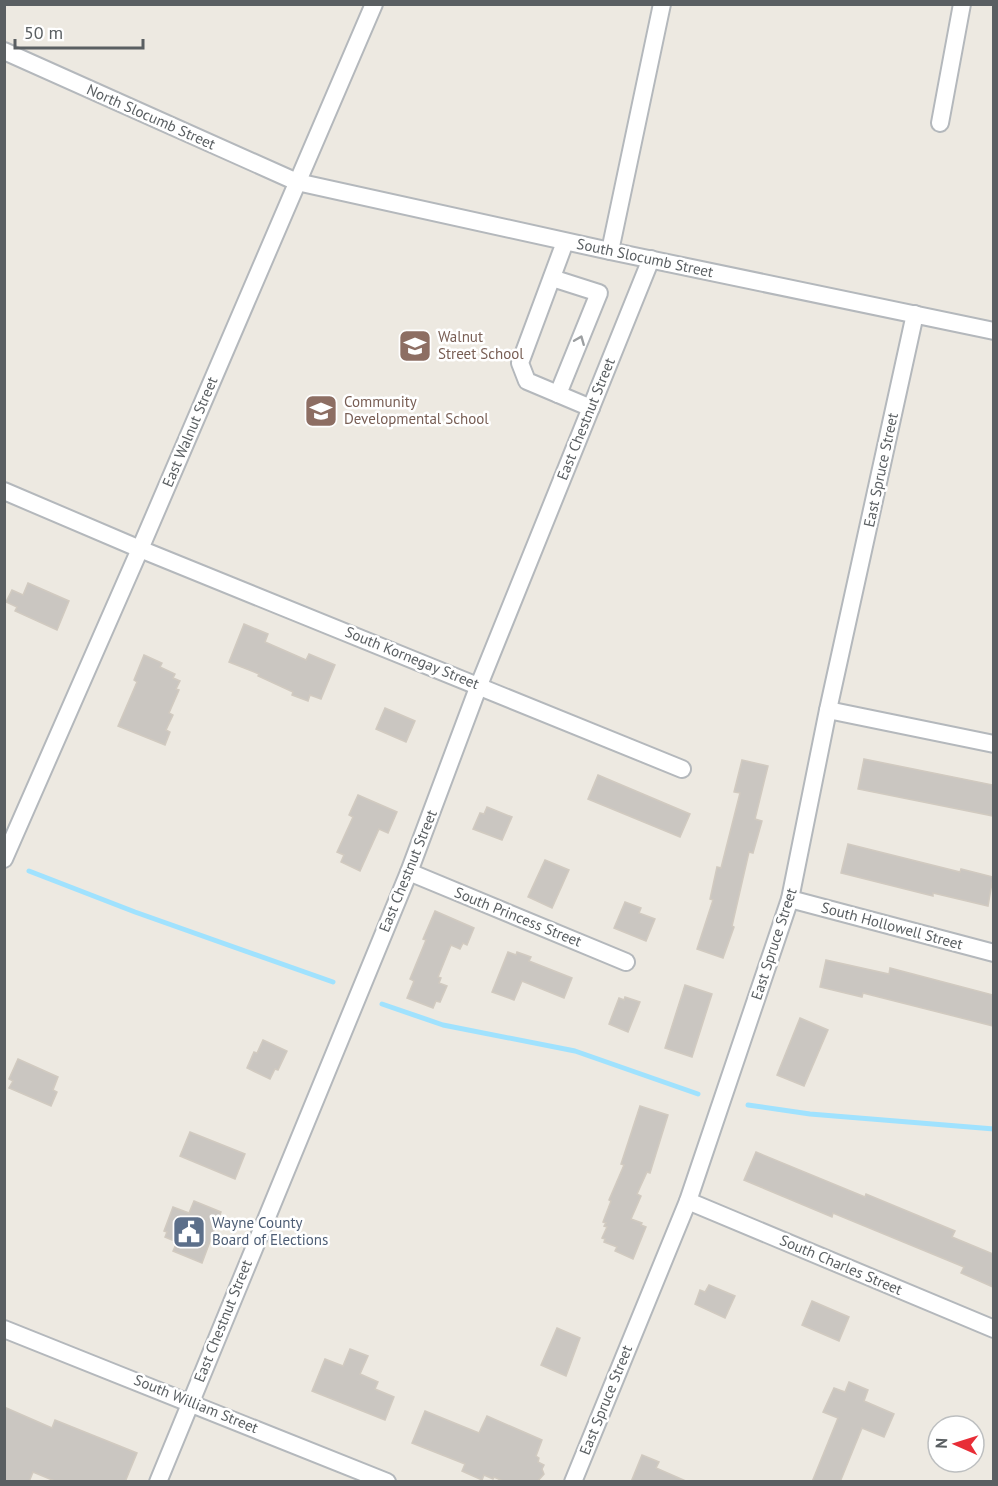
<svg xmlns="http://www.w3.org/2000/svg" width="998" height="1486" font-family="'PT Sans',sans-serif">
<style>
.lines{fill:none;stroke-linecap:round;stroke-linejoin:round}
.stream{stroke:#a0e2fe;stroke-width:5}
.building{fill:#cac6c1;stroke:#d1cac0;stroke-width:1.5}
.minor-casing{stroke:#b4b8bc;stroke-width:20}
.minor{stroke:#fff;stroke-width:16}
.oneway{stroke:#9c9fa1}
.labels{text-anchor:middle;stroke-width:5;stroke-linejoin:round;paint-order:stroke}
.street-label{font-size:15px;fill:#5a5f62;stroke:#fff}
.education-label{font-size:15px;fill:#785e54;stroke:#fff;text-anchor:start}
.service-label{font-size:15px;fill:#4e5e75;stroke:#fff;text-anchor:start}
</style>
<rect width="100%" height="100%" fill="#ede9e1"/>
<g class="lines">
<!-- stream -->
<g class="stream">
<path d="M29,871L135,912L333,982"/>
<path d="M382,1004L443,1025L575,1051L698,1094"/>
<path d="M748,1105L810,1114L994,1129"/>
</g>
</g>
<!-- building -->
<g class="building">
<path d="M28,583L69,601L57,630L15,611L17,607L6,602L12,590L23,595Z"/>
<path d="M244,624L268,634L265,642L306,660L309,654L335,665L321,699L310,695L308,701L292,695L293,692L258,676L259,674L229,662Z"/>
<path d="M144,655L162,663L160,667L175,674L173,678L180,681L176,689L179,690L169,713L173,715L166,730L170,732L165,745L118,726L137,682L134,680Z"/>
<path d="M385,708L415,721L406,742L376,729Z"/>
<path d="M864,759L993,785V816L858,789Z"/>
<path d="M742,760L768,766L755,819L762,821L753,853L749,852L732,926L734,927L723,958L697,949L713,900L710,899L717,867L721,868L740,793L734,792Z"/>
<path d="M598,775L690,814L680,837L588,799Z"/>
<path d="M358,795L397,812L388,833L379,829L360,871L341,862L344,855L337,852L353,817L349,815Z"/>
<path d="M487,807L512,817L502,840L473,829L480,813L484,814Z"/>
<path d="M848,844L960,872L961,869L993,877L988,906L933,893V896L841,873Z"/>
<path d="M545,860L569,870L552,908L528,897Z"/>
<path d="M625,902L641,908L639,913L655,919L646,941L614,928Z"/>
<path d="M435,911L474,928L467,945L463,943L460,949L451,945L438,977L441,978L439,983L447,986L440,1002L436,1001L433,1008L407,998L414,981L410,979L426,940L423,939Z"/>
<path d="M508,952L516,955L517,952L531,957L529,961L572,978L564,998L522,981L514,1000L492,992Z"/>
<path d="M826,960L889,974L890,968L993,995V1026L863,993L862,997L820,987Z"/>
<path d="M685,985L712,994L692,1057L665,1048Z"/>
<path d="M625,997L640,1002L628,1032L609,1024L619,998L624,1000Z"/>
<path d="M800,1018L828,1030L804,1086L777,1075Z"/>
<path d="M263,1040L287,1051L278,1070L275,1069L270,1079L247,1068L254,1052L257,1053Z"/>
<path d="M18,1059L58,1077L53,1090L57,1092L51,1106L9,1088L13,1081L9,1079Z"/>
<path d="M640,1106L668,1115L650,1173L647,1172L637,1194L641,1196L631,1219L642,1223L641,1225L646,1227L633,1259L615,1251L617,1247L604,1242L605,1239L602,1238L607,1227L604,1226L606,1223L603,1222L611,1201L609,1200L624,1165L621,1164Z"/>
<path d="M190,1132L245,1154L235,1179L180,1156Z"/>
<path d="M756,1152L865,1197L866,1194L955,1231L952,1237L993,1254V1287L961,1273L964,1267L833,1213L832,1217L744,1180Z"/>
<path d="M194,1201L221,1212L202,1263L173,1251L177,1242L165,1237L167,1232L164,1231L173,1207L189,1213Z"/>
<path d="M709,1285L735,1296L725,1318L695,1304L700,1290L705,1292Z"/>
<path d="M812,1301L849,1317L839,1341L802,1325Z"/>
<path d="M557,1328L580,1338L566,1376L541,1365Z"/>
<path d="M350,1349L368,1356L360,1374L378,1382L375,1389L394,1397L385,1420L312,1391L325,1359L343,1366Z"/>
<path d="M849,1382L868,1390L864,1401L894,1414L884,1437L862,1428L840,1482H812L838,1418L823,1412L834,1388L845,1392Z"/>
<path d="M4,1407L52,1428L55,1420L137,1453L125,1482H57L33,1472L29,1482H4Z"/>
<path d="M425,1411L479,1433L487,1416L542,1440L536,1456L539,1458L538,1462L544,1465L542,1469L544,1474L537,1482H505L494,1477L493,1479L484,1475L482,1480L462,1471L465,1464L412,1443Z"/>
<path d="M642,1455L659,1462L656,1468L688,1482H631Z"/>
</g>
<g class="lines">
<!-- minor casing -->
<g class="minor-casing">
<g id="minor">
<path d="M4,51L297,182L610,251L994,331"/>
<path d="M940,123L962,4"/>
<path d="M565,242L520,363L527,381L591,408"/>
<path d="M610,251L662,4"/>
<path d="M552,278L599,293L558,394"/>
<path d="M4,491L140,549L682,769"/>
<path d="M828,710L994,744"/>
<path d="M4,859L140,549L374,4"/>
<path d="M409,872L626,962"/>
<path d="M790,899L994,953"/>
<path d="M688,1201L994,1329"/>
<path d="M4,1329L387,1482"/>
<path d="M158,1482L409,872L479,685L651,259"/>
<path d="M573,1482L688,1201L790,899L828,710L915,314"/>
</g>
</g>
<!-- minor -->
<use href="#minor" class="minor"/>
</g>
<!-- one-way arrows -->
<defs><path id="oneway-chevron" d="M-2-3.5L2.5 0L-2 3.5" fill="none" stroke-width="1.6" stroke-linecap="round" stroke-linejoin="round" transform="scale(1.5)"/></defs>
<use class="oneway" href="#oneway-chevron" transform="translate(580 340) rotate(-68)"/>
<!-- icons -->
<defs>
<g id="school-square" transform="scale(1.725)"><rect x="-9" y="-9" width="18" height="18" rx="4" fill="#8d6e63" stroke="#fff"/><path d="M0-5L7-2L0 1L-7-2ZM-4 1L0 2.5L4 1V4Q0 6-4 4Z" fill="#fff"/></g>
<g id="civic-square" transform="scale(1.725)"><rect x="-9" y="-9" width="18" height="18" rx="4" fill="#5c6f8a" stroke="#fff"/><path d="M-.6-6.5H3V-4.5H.6V-3L4-1V1h2V6H-6V1h2V-1L-.6-3ZM-1.2 2.5V6h2.4V2.5Z" fill="#fff"/></g>
</defs>
<g fill-rule="evenodd">
<use href="#school-square" x="415" y="346"/>
<use href="#school-square" x="321" y="411"/>
<use href="#civic-square" x="189" y="1232"/>
</g>
<g class="labels">
<!-- street labels -->
<g class="street-label">
<text transform="translate(151 117) rotate(24)" y="5">North Slocumb Street</text>
<text transform="translate(645 258) rotate(12)" y="5">South Slocumb Street</text>
<text transform="translate(586 419) rotate(-68)" y="5">East Chestnut Street</text>
<text transform="translate(190 432) rotate(-67)" y="5">East Walnut Street</text>
<text transform="translate(881 470) rotate(-78)" y="5">East Spruce Street</text>
<text transform="translate(412 658) rotate(22)" y="5">South Kornegay Street</text>
<text transform="translate(408 871) rotate(-68)" y="5">East Chestnut Street</text>
<text transform="translate(518 917) rotate(22)" y="5">South Princess Street</text>
<text transform="translate(892 926) rotate(15)" y="5">South Hollowell Street</text>
<text transform="translate(774 944) rotate(-72)" y="5">East Spruce Street</text>
<text transform="translate(841 1265) rotate(23)" y="5">South Charles Street</text>
<text transform="translate(223 1321) rotate(-68)" y="5">East Chestnut Street</text>
<text transform="translate(606 1400) rotate(-68)" y="5">East Spruce Street</text>
<text transform="translate(196 1404) rotate(22)" y="5">South William Street</text>
</g>
<!-- education labels -->
<g class="education-label">
<text x="438" y="342">Walnut<tspan x="438" dy="17">Street School</tspan></text>
<text x="344" y="407">Community<tspan x="344" dy="17">Developmental School</tspan></text>
</g>
<!-- service labels -->
<g class="service-label">
<text x="212" y="1228">Wayne County<tspan x="212" dy="17">Board of Elections</tspan></text>
</g>
</g>
<!-- border -->
<rect width="998" height="1486" fill="none" stroke="#5a5f62" stroke-width="12"/>
<!-- north arrow -->
<g transform="translate(956 1444) rotate(273)"><circle r="28" fill="#ffffff" stroke="#bdbfc0" stroke-width="1.5"/>
<path d="M0-4.5L10 22L0 15L-10 22Z" fill="#e82d37"/>
<text y="-9" font-size="16" font-weight="bold" text-anchor="middle" fill="#5a5f62">N</text>
</g>
<!-- scale -->
<path d="M15 39v9h128v-9" fill="none" stroke="#5a5f62" stroke-width="3"/>
<text x="24" y="39" font-size="18" fill="#5a5f62" stroke="#ffffff" stroke-width="4.5" paint-order="stroke">50 m</text>
</svg>
